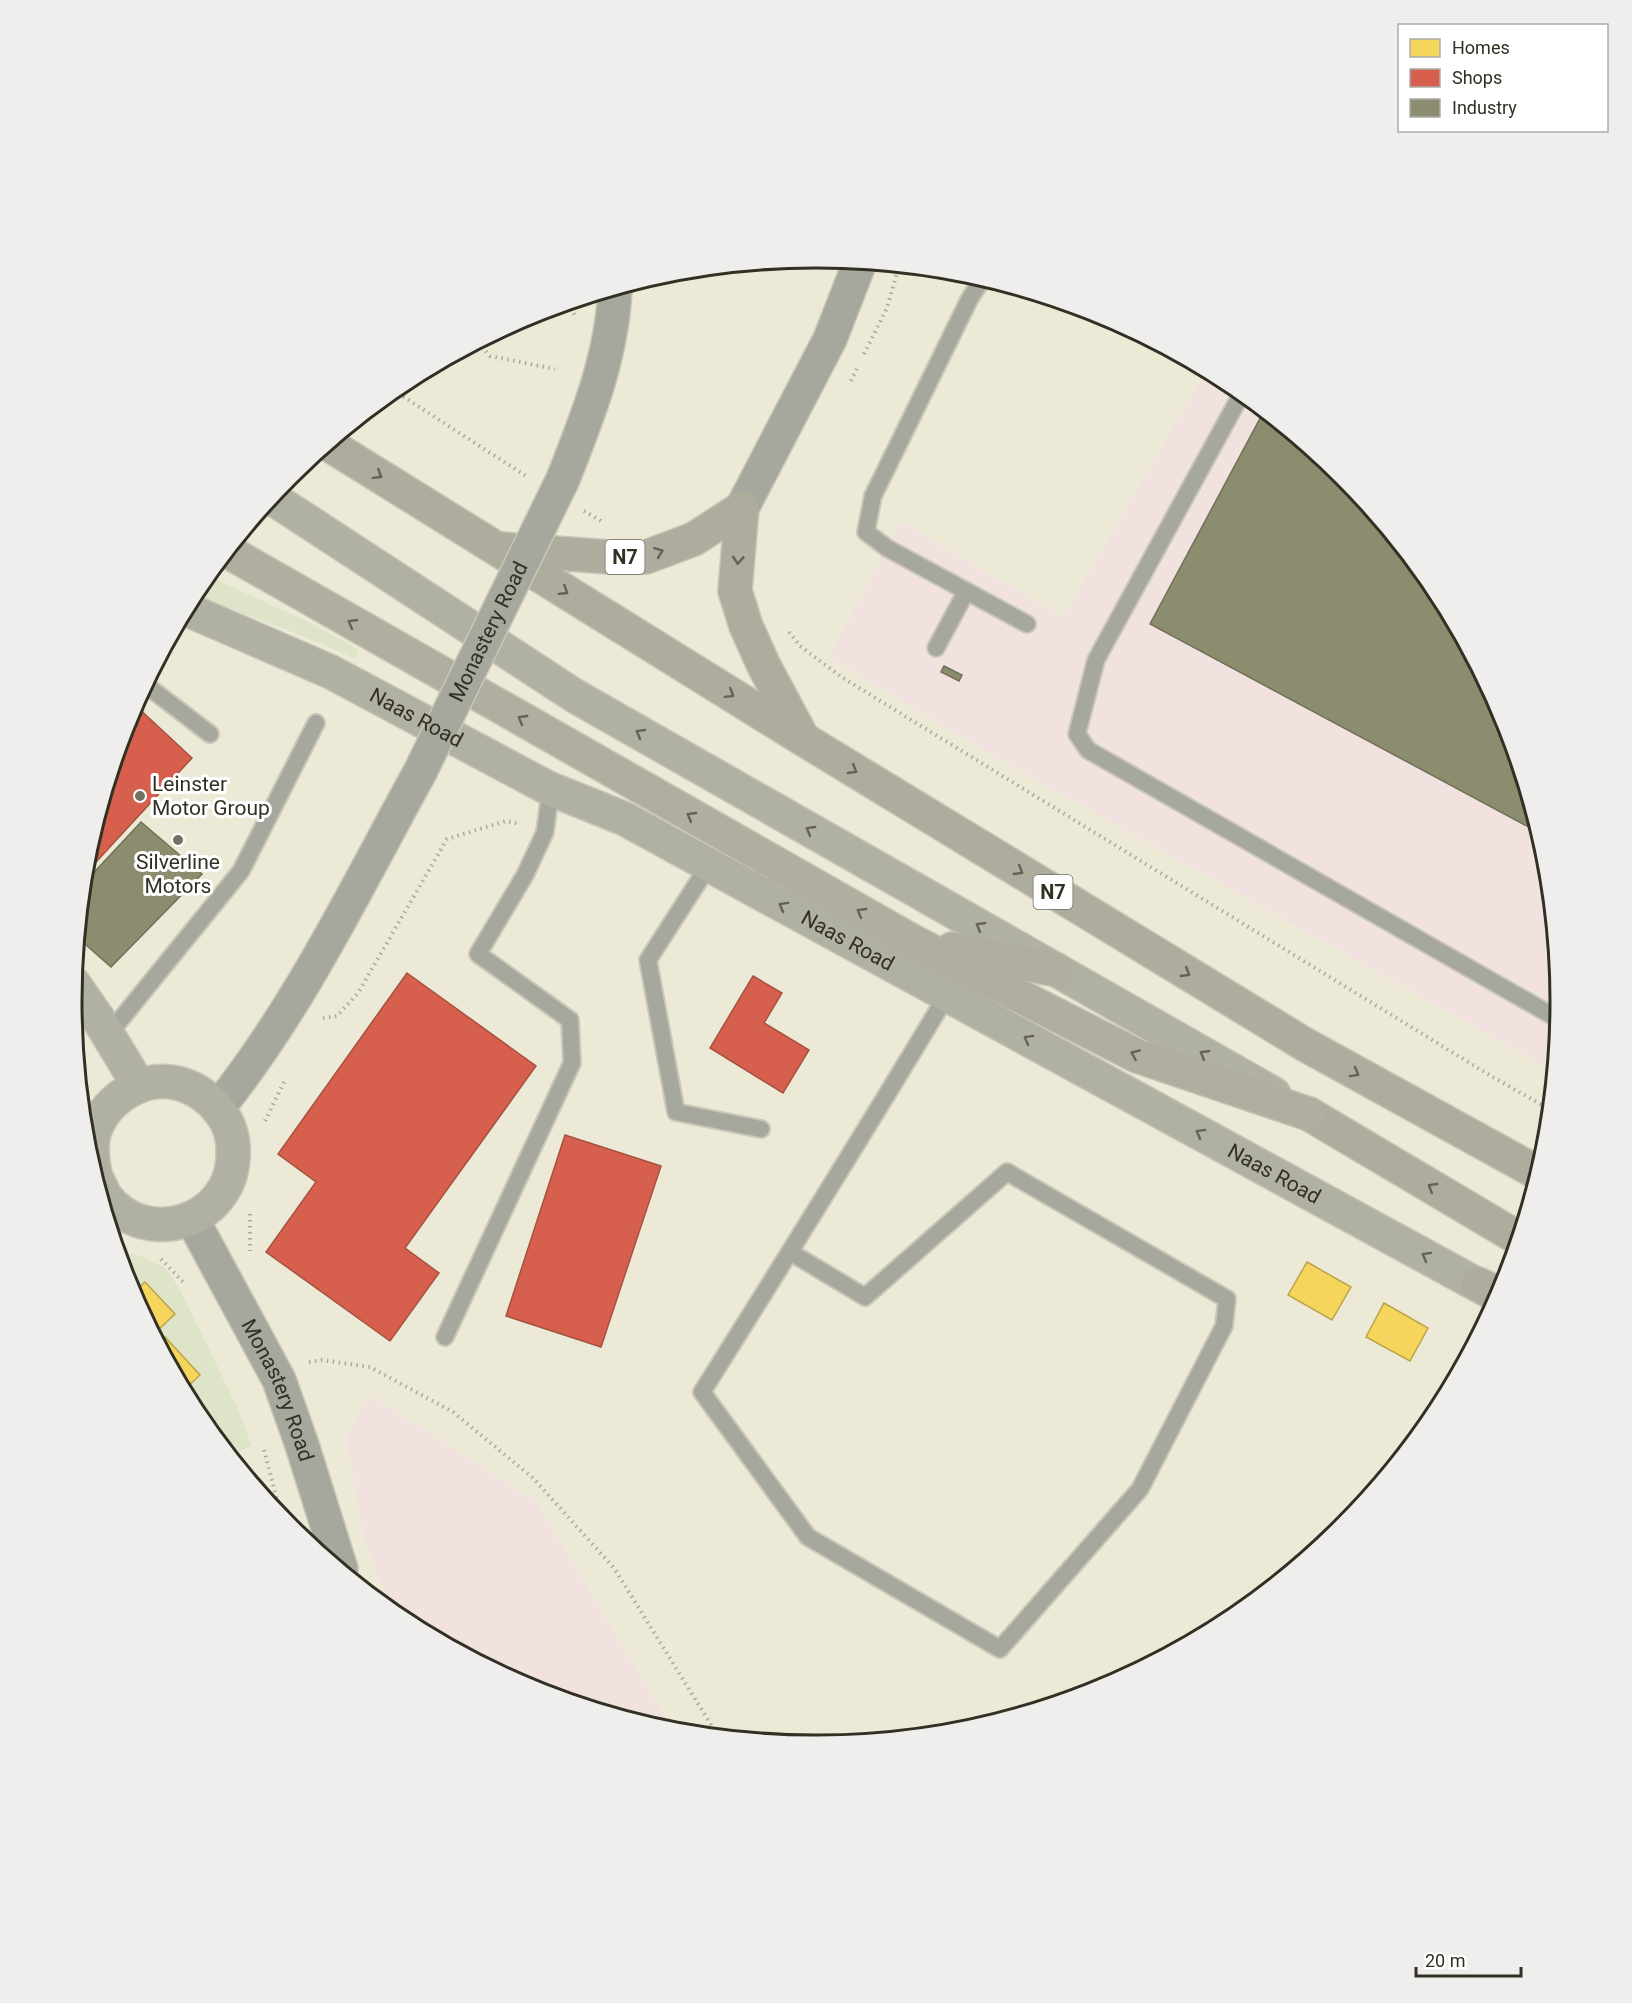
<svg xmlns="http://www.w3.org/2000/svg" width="1632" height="2003" font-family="Roboto,sans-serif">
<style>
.industrial{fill:#f1e2df}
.green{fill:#dee4c8}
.homes{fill:#f6d55c;stroke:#bba44b;stroke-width:1.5}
.shops{fill:#d6604d;stroke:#a55240;stroke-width:1.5}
.industry{fill:#8c8c6e;stroke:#717058;stroke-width:1.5}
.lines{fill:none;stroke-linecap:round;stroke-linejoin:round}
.service-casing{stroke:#c9c6b7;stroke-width:20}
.tertiary-casing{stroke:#c9c6b7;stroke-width:36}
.secondary-casing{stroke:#c9c6b7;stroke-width:36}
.trunk-casing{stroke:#c9c6b7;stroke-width:36}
.motorway-casing{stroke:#c9c6b7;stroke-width:36}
.path{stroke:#aaa99f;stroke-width:4;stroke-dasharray:1.5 4.5;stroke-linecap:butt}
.service{stroke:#a6a89e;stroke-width:16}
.tertiary{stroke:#a6a89e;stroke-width:33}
.secondary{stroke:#b0b0a3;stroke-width:33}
.trunk{stroke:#adac9d;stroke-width:33}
.motorway{stroke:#b0ae9f;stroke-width:33}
.tertiary-bridge-casing{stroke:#c9c6b7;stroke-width:36;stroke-linecap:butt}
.tertiary-bridge{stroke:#a6a89e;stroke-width:33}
.oneway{stroke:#636254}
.oneway2{stroke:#646255}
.oneway3{stroke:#646356}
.poi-dot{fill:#737162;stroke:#fff;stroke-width:2}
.labels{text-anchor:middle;stroke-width:6;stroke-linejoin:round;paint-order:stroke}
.shield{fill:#fff;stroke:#706e65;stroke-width:1.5}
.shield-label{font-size:20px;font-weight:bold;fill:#323023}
.street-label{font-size:21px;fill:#323023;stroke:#fff}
.poi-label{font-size:21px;fill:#323023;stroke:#fff;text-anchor:start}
.rim{fill:none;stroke:#323023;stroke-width:3}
</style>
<rect width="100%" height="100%" fill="#ece9d6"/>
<!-- industrial -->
<g class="industrial">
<path d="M1206,371L1230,383L1342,476L1435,588L1503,717L1546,857L1560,1001L1553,1071L985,751L829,657L901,522L1063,617Z"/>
<path d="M370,1395L537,1502L673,1731L531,1689L402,1620L390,1609L363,1534L346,1436Z"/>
</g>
<!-- green -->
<g class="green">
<path d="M208,576L306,621L359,650L355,659C303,634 248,617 195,593Z"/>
<path d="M117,1249L140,1256L164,1267L178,1286L238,1409L251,1445L237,1453L245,1473L197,1415L184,1390L200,1375L165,1337L161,1342L154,1334L175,1314L145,1282L133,1293Z"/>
</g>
<!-- homes -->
<g class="homes">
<path d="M1307,1262L1351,1287L1332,1320L1288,1295Z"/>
<path d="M145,1282L175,1314L154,1334L133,1293Z"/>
<path d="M1384,1303L1428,1328L1410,1361L1366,1337Z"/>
<path d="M155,1336L161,1342L165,1337L200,1375L184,1390Z"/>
</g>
<!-- shops -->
<g class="shops">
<path d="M135,705L192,758L85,874L86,856L129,716Z"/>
<path d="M407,973L536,1066L405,1248L439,1273L390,1341L266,1252L316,1182L278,1154Z"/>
<path d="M753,976L782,993L764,1023L809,1050L783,1093L710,1048Z"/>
<path d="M565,1135L661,1166L601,1347L506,1316Z"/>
</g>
<!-- industry -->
<g class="industry">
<path d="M1264,411L1342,476L1435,588L1503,717L1538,832L1150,624Z"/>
<path d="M944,666L962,675L959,681L941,672Z"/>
<path d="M141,822L202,874L111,967L78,938L84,883Z"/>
</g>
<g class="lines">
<!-- service casing -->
<g class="service-casing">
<g id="service">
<path d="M983,278L970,298L873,496L866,532L887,548L1027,624"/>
<path d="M1242,393L1096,660L1077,734L1088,750L1558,1019"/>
<path d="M936,648L966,592"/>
<path d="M146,685L210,734"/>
<path d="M709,865L648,960L676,1112L761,1129"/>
<path d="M108,1035L241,871L316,723"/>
<path d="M790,1252L865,1297L1007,1172L1227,1299L1224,1326L1140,1489L1000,1649L808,1537L702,1392C785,1260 867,1129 947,995"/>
<path d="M445,1337L572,1063L570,1020L478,954L525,875L545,832L549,802L548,788"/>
</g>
</g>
<!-- tertiary casing -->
<g class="tertiary-casing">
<g id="tertiary">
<path d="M563,479C588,416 612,356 615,289"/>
<path d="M742,508L830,339L860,262"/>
<path d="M218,1108C300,1006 357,886 420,772"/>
<path id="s1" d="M192,1219L279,1380L302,1445L341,1569"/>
</g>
</g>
<!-- secondary casing -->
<g class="secondary-casing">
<g id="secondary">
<path d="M272,498L575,696L1274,1094"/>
<path id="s2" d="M186,609L331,672L548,788L625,819L1498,1296"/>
<path d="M74,984L99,1020L139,1086"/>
<path d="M95,1174C92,1159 90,1144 95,1130C108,1096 148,1072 184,1085C201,1091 215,1103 225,1119C232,1131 234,1144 233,1158C230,1222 146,1249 106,1197C102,1191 99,1183 96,1177"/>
</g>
</g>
<!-- trunk casing -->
<g class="trunk-casing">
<g id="trunk">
<path d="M328,444L803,739L1304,1044L1538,1173"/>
<path d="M742,508L735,591L746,626L764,666L802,737"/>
<path d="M502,549L609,557H646L694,539L742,508"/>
<path d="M1309,1114L1518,1238"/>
<path d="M1478,1284L1499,1294"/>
</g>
</g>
<!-- motorway casing -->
<g class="motorway-casing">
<g id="motorway">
<path d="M227,551L912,941L1137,1056L1309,1114"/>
<path d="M952,949L1057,970"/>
</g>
</g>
<!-- path -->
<g class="path">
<path d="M571,302V309L576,317"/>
<path d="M478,342L490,356L555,369"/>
<path d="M864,354L887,308L899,266"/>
<path d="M851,381L858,366"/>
<path d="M393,390L526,476"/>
<path d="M584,511L601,521"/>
<path d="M789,632L800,646L843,678L1491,1076L1549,1109"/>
<path d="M323,1018L337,1016L358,993L447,839L506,821L519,824"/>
<path d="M265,1121L285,1080"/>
<path d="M250,1214V1251"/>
<path d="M161,1259L185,1284"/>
<path d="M309,1362L322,1360L370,1367L453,1412L533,1478L614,1568L718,1736"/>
<path d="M264,1450L282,1519"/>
</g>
<!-- service -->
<use href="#service" class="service"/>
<!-- tertiary -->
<use href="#tertiary" class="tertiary"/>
<!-- secondary -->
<use href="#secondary" class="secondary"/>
<!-- trunk -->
<use href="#trunk" class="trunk"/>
<!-- motorway -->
<use href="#motorway" class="motorway"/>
<!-- tertiary-bridge casing -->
<g class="tertiary-bridge-casing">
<g id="tertiary-bridge">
<path id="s3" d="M420,772L563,479"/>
</g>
</g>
<!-- tertiary-bridge -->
<use href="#tertiary-bridge" class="tertiary-bridge"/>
</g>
<!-- one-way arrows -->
<defs><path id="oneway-chevron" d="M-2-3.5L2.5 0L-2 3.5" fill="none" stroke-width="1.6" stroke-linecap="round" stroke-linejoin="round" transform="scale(1.5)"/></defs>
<g class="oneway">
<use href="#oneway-chevron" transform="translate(378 475) rotate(32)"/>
<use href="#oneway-chevron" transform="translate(659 552) rotate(-20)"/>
<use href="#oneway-chevron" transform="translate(738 560) rotate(94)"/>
<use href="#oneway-chevron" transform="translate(564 591) rotate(32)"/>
<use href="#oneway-chevron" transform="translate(730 694) rotate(32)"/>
<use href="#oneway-chevron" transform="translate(853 770) rotate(31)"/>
<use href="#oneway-chevron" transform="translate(1019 871) rotate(31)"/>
<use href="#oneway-chevron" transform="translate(1186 973) rotate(31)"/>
<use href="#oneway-chevron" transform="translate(1355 1073) rotate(29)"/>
<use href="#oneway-chevron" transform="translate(1432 1187) rotate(-149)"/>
</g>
<g class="oneway2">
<use href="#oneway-chevron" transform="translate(352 623) rotate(-150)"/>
<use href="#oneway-chevron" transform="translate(522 719) rotate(-150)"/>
<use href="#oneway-chevron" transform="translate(691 816) rotate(-150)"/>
<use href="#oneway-chevron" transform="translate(861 912) rotate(-150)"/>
<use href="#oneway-chevron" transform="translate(1135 1054) rotate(-156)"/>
</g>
<g class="oneway3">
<use href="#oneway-chevron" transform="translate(640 733) rotate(-150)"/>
<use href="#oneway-chevron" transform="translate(810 830) rotate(-150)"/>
<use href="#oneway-chevron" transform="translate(783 906) rotate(-151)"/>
<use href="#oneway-chevron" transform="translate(980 926) rotate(-150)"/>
<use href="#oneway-chevron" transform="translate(1028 1039) rotate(-151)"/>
<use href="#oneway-chevron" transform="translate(1204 1054) rotate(-150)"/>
<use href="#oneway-chevron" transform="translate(1200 1133) rotate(-151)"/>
<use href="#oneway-chevron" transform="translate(1426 1256) rotate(-151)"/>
</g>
<!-- markers -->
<g class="poi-dot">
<circle cx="140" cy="796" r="6"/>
<circle cx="178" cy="840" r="6"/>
</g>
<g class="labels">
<!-- shield labels -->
<g class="shield">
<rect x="605.5" y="540" width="39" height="34" rx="4.5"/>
<rect x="1033.5" y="875" width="39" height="34" rx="4.5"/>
</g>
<g class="shield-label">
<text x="625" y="564">N7</text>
<text x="1053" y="899">N7</text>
</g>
<!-- street labels -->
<g class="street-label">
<text dy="7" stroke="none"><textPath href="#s3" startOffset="156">Monastery Road</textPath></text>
<text dy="7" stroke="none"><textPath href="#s2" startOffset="255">Naas Road</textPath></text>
<text dy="7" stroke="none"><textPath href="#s2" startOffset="741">Naas Road</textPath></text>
<text dy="7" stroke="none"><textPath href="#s2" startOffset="1227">Naas Road</textPath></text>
<text dy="7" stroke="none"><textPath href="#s1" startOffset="192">Monastery Road</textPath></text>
</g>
<!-- poi labels -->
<g class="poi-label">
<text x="152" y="791">Leinster<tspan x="152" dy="24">Motor Group</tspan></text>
<text x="178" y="869" text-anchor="middle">Silverline<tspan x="178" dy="24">Motors</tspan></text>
</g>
</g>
<!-- crop -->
<path d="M0 0H1632V2003H0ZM815 268H817A733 733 0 0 1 1550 1001V1002A733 733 0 0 1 817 1735H815A733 733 0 0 1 82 1002V1001A733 733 0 0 1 815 268Z" fill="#efeeed" fill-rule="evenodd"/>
<path class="rim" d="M815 268H817A733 733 0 0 1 1550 1001V1002A733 733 0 0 1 817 1735H815A733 733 0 0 1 82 1002V1001A733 733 0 0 1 815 268Z"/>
<!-- legend -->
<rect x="1398" y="24" width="210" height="108" fill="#ffffff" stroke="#adaca7" stroke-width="1.5"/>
<rect x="1410" y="39" width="30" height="18" fill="#f6d55c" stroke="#adaca7" stroke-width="1.5"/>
<text x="1452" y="54" font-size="18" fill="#323023">Homes</text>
<rect x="1410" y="69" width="30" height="18" fill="#d6604d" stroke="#adaca7" stroke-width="1.5"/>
<text x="1452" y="84" font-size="18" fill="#323023">Shops</text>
<rect x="1410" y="99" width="30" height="18" fill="#8c8c6e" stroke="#adaca7" stroke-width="1.5"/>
<text x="1452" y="114" font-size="18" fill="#323023">Industry</text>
<!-- scale -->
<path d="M1416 1967v9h105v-9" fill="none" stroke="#323023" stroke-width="3"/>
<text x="1425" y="1967" font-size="18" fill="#323023" stroke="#ffffff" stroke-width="4.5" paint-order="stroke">20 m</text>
</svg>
